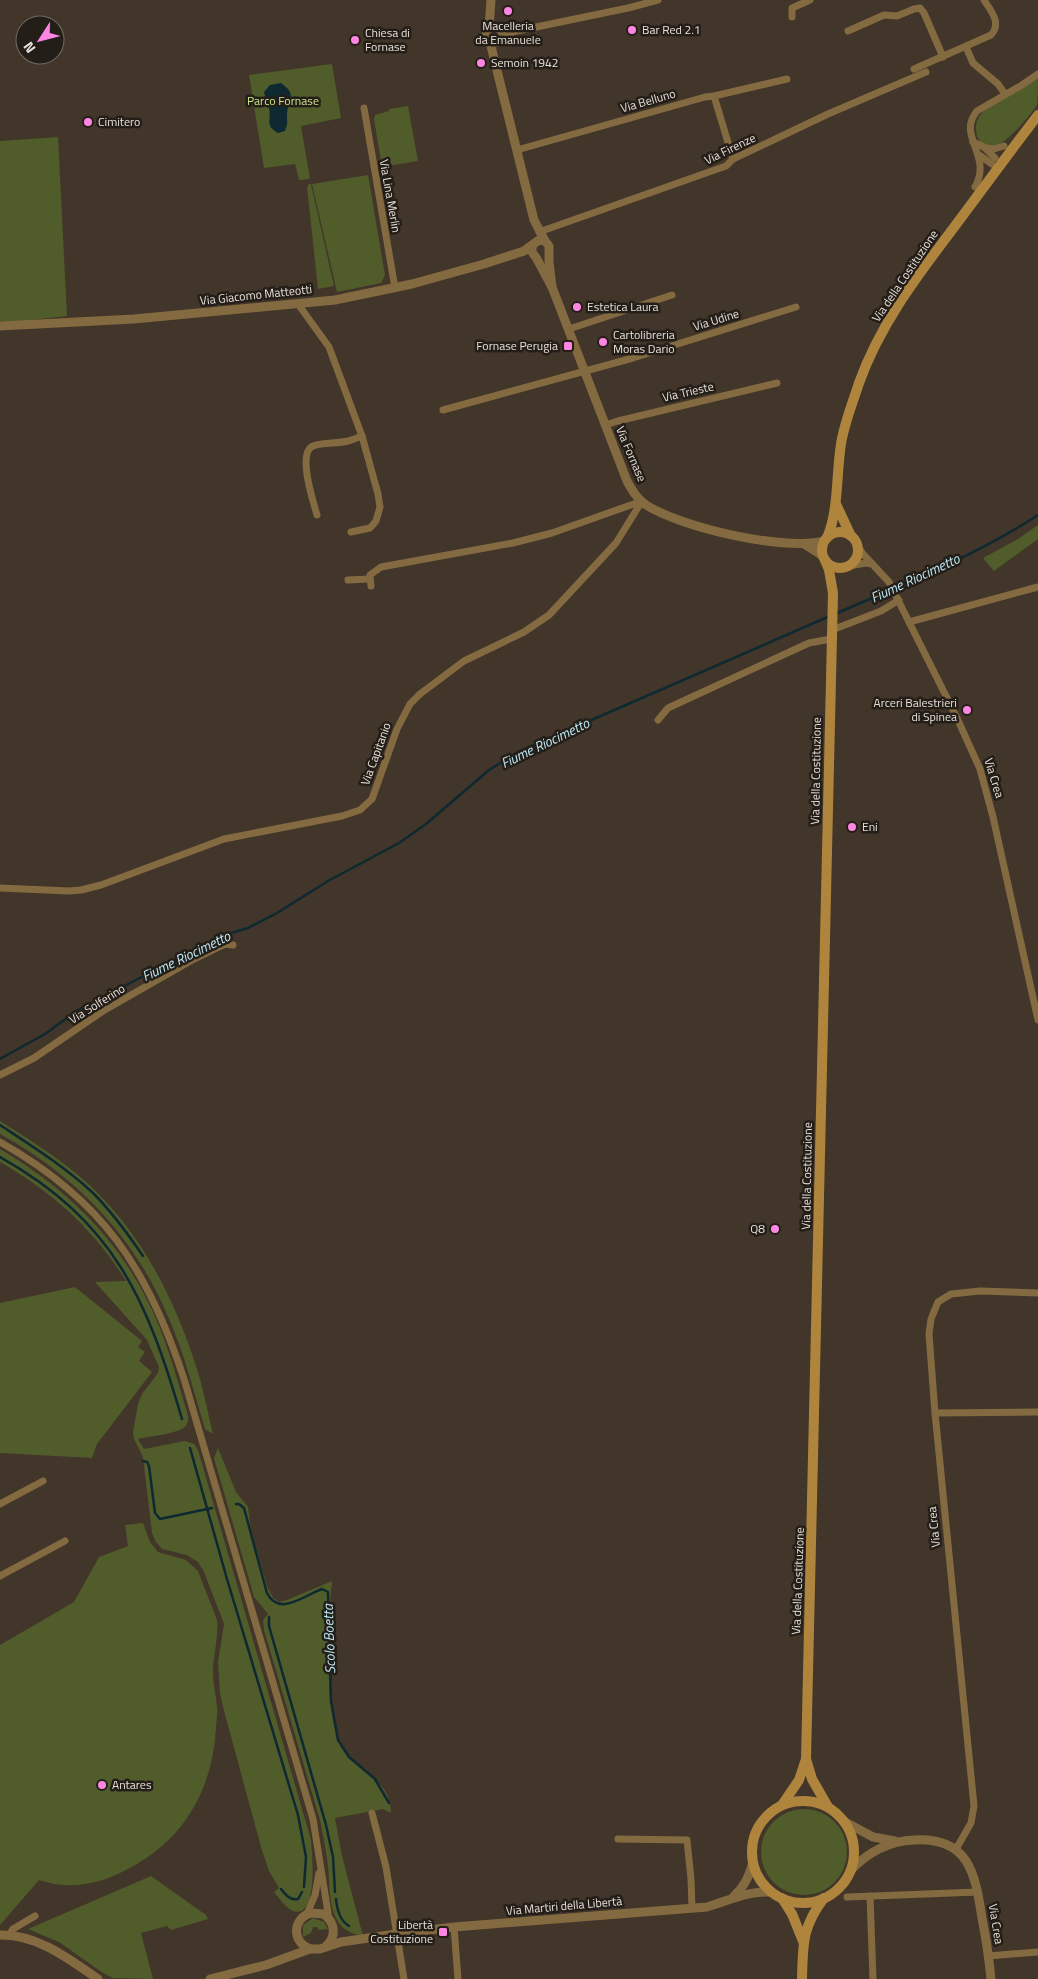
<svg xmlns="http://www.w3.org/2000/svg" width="1038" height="1979" font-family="'Titillium Web',sans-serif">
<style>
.green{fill:#505c2a}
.water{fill:#0e2931}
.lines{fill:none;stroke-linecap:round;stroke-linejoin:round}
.stream{stroke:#0e2931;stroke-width:2.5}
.minor{stroke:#846a40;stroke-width:7}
.tertiary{stroke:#846a40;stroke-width:9}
.secondary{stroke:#af853e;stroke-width:10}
.poi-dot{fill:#fd86e3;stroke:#241e18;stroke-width:2}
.labels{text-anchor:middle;stroke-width:5;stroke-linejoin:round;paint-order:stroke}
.poi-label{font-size:12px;fill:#e8e0d8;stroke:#241e18;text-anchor:start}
.park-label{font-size:12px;fill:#cde68a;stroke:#241e18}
.street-label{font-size:12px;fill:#e8e0d8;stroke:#241e18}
.water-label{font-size:14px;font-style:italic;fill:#bee9f7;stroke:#241e18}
</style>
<rect width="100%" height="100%" fill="#423529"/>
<!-- green -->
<g class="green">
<path d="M332,64L341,118L301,126L310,179L299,180L295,164L264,168L249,75Z"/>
<path d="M1038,78C1038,85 1038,99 1037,105C1031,115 1004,146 993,147C975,148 971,124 982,113C997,100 1021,90 1038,78Z"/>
<path d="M408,106L418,161L382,167L374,119L375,115L389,111V109Z"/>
<path d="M58,137L67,316L23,321H0V141Z"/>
<path d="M368,175L385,275L381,283L337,292L312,184Z"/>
<path d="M309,184H311L334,286L318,289L307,187Z"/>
<path d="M1038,525V539L994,571L983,558L1018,539Z"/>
<path d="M0,1121C27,1138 54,1155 78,1175C136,1224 172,1292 195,1363C203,1386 207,1410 213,1434L205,1429C194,1393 185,1356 170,1321C136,1238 78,1177 0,1134Z"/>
<path d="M0,1149C70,1191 120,1240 154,1314C168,1345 177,1379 187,1412C188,1416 189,1420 187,1424C183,1434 149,1436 138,1439L144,1449L185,1441L194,1444L198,1450L311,1840C312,1852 319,1920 293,1911C286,1908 279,1898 274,1892L279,1888L269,1871L261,1847L223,1707L220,1693L218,1662L224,1624L204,1572L198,1562L187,1555L162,1549L156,1542L152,1533L143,1457L134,1439L133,1432L138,1404L142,1394L158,1373L159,1367L147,1340L95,1282L126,1281C94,1229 52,1192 0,1162Z"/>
<path d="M75,1287L142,1341L138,1347L145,1352L139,1361L152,1372L97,1444L92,1458L0,1453V1303Z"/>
<path d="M218,1448L236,1492L248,1507L251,1530L267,1586L273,1598L279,1602L287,1600L332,1581C328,1620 324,1709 340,1745C353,1772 391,1776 391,1813L383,1809L335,1818L342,1856L363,1936C326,1930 331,1895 328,1866C326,1851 323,1835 320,1820L264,1630L263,1620L268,1614L254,1597L214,1458Z"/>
<path d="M143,1523L150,1542L158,1552L186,1560L198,1571L217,1620C219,1637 213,1655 213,1672C213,1684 216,1695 217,1706C218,1714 216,1722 216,1729C212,1792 182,1843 124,1871C97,1885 68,1890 39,1880L0,1925V1645L74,1602L99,1557L128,1546L125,1525Z"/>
<circle cx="804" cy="1852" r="43"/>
<path d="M151,1876L206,1915L208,1919L171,1930L167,1926L141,1933L153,1979L113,1978L103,1973L59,1942L28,1929Z"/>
<path d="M313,1918L324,1922L328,1929L319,1930L317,1927H313L311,1933L303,1937V1925Z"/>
</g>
<!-- water -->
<path class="water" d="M281,83C298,95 288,99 287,115C287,122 288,124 285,131L278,133C264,125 272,120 269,108C268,102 265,98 264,92L270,85Z"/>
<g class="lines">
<!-- stream -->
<g class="stream">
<path d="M835,614C904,584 975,556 1038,515"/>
<path d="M0,1059L45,1034L78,1010L221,936L248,928L277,913L328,881L399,843L426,824L489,770L518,752L830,616"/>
<path d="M0,1125C32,1146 65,1167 93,1193C112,1212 128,1234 143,1256"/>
<path d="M0,1157C114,1221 147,1299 182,1419"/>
<path d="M190,1448L227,1579L298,1815L306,1857L304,1887"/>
<path d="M143,1461L147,1462L149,1466L155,1513L160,1519L212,1508"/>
<path d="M236,1504H239L244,1508L267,1593C279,1617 303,1596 322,1589L328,1592L331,1701L338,1740L349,1757L375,1779L389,1803"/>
<path d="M269,1617V1626L326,1825L333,1857L335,1892"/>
<path d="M281,1889C285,1894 290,1901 298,1899L302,1892"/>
<path d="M336,1899C337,1909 340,1921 349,1926"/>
</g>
<!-- minor -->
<g class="minor">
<path d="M792,17V8L810,0"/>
<path d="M499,29L517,31L628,8L658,0"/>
<path d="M848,31L884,15L897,16L914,9L920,8L924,13L943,57"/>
<path d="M501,39L514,32"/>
<path d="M966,47L973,63L998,84L1005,94"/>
<path d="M914,69L991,35C1002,23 991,11 984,0"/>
<path d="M714,96L733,159"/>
<path d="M364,108L395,288"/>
<path d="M973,142L984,147L995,158"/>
<path d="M985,148L994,149L1004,146"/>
<path d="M517,150L705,97L714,96L787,79"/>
<path d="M979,155L992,164"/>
<path d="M975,187C993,155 956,136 977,111L1022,85L1038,74"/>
<path d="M539,232L726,166L733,159L828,114L926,72"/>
<path d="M298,304L329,347L362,436L378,494L380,507L376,521L370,528L351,532"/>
<path d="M569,329L672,295"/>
<path d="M443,410L633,358L796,307"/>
<path d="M605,425L618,421L777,383"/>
<path d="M317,515C313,501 297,453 313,446C324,442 336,444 348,441C352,440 357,438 362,436"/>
<path d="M857,545L863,554L889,582L957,718L980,769L993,817L1038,1020"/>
<path d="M849,566L866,563L872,564"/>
<path d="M348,580L369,579"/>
<path d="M371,586L370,575L381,567L513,543L552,533L642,501"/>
<path d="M909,622L1038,587"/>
<path d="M832,630L881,611L899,600"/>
<path d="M658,720L668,708L809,643L831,639"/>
<path d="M0,888L69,891L81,890L101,885L224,839L342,816L360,810L372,799L397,729L410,704L420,694L464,661L524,632L549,615L616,543L642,501"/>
<path d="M0,1075L34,1058L103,1011L194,959L225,944L233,945"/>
<path d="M0,1142C103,1200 148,1269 184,1379L313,1819L329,1919"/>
<path d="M935,1413L1038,1412"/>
<path d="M0,1504L43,1481"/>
<path d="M0,1576L65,1541"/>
<path d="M372,1813L386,1867L404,1979"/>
<path d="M618,1839L687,1840L691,1879L692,1908"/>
<path d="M956,1849L971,1823L974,1806L935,1413L929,1334L931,1319L938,1302L951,1294L980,1291L1038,1293"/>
<path d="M870,1896L873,1979"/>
<path d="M847,1897L978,1892"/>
<path d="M307,1914L315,1895L319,1873"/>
<path d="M454,1927L458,1979"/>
<path d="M9,1935L13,1929L35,1916"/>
<path d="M988,1956L1038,1952"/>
</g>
<!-- tertiary -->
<g class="tertiary">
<circle cx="494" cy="35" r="8"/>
<path d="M489,28L491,0"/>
<path d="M490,42L534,220L545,241"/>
<path d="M532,246V252L537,259L552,287L627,481C632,490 637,499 646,505C683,528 783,551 825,541"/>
<path d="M0,326L134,319L335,300L412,284L484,264L524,251L539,240L545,241L549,246V262L552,287"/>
<path d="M804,544L823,556"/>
<path d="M845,1822L873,1837L895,1841"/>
<path d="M850,1871C868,1852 889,1841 914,1840C969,1837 975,1873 982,1918C986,1938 989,1959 991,1979"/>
<path d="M734,1896C745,1886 749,1876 753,1862"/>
<path d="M0,1935C37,1934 69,1959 98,1979"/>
<path d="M310,1949C292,1942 292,1920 310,1913L324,1914C335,1923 337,1936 326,1946"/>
<path d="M210,1979L266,1965L310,1949H320L341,1942L396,1934L454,1927L707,1907C731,1900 746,1891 772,1892"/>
</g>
<!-- secondary -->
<g class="secondary">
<path d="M836,504L851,536"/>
<circle cx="840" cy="550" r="18"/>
<path d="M827,538C839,510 836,475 841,444C844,424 853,402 859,383C879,327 914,280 949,234C979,194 1008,154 1038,115"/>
<path d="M806,1759L812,1779L828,1807"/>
<circle cx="803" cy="1852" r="51"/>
<path d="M782,1805L799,1780L806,1759L833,593L829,570L825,560"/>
<path d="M782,1898L792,1914L803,1941"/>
<path d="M802,1979C803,1944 802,1927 824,1898"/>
</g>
</g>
<!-- markers -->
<g class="poi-dot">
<circle cx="508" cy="11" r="5"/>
<circle cx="632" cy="30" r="5"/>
<circle cx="355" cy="40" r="5"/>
<circle cx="481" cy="63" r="5"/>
<circle cx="88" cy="122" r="5"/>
<circle cx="577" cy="307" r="5"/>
<circle cx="603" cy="342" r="5"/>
<rect x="563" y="341" width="10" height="10" rx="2.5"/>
<circle cx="967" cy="710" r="5"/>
<circle cx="852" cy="827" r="5"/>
<circle cx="775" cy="1229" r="5"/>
<circle cx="102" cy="1785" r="5"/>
<rect x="438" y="1927" width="10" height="10" rx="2.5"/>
</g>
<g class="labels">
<!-- poi labels -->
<g class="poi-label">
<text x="508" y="30" text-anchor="middle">Macelleria<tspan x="508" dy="14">da Emanuele</tspan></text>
<text x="642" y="34">Bar Red 2.1</text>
<text x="365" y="37">Chiesa di<tspan x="365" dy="14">Fornase</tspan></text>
<text x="491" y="67">Semoin 1942</text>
<text x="98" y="126">Cimitero</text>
<text x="587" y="311">Estetica Laura</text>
<text x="613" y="339">Cartolibreria<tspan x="613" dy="14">Moras Dario</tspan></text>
<text x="558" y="350" text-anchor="end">Fornase Perugia</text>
<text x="957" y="707" text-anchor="end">Arceri Balestrieri<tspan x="957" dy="14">di Spinea</tspan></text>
<text x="862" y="831">Eni</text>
<text x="765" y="1233" text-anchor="end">Q8</text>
<text x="112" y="1789">Antares</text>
<text x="433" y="1929" text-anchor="end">Libertà<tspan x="433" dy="14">Costituzione</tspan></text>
</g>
<!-- park labels -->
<g class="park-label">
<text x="283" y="105">Parco Fornase</text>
</g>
<!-- street labels -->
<g class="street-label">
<text transform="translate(648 101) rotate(-16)" y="4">Via Belluno</text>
<text transform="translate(730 149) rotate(-26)" y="4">Via Firenze</text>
<text transform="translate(390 196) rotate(80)" y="4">Via Lina Merlin</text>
<text transform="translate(905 276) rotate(-56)" y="4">Via della Costituzione</text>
<text transform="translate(256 295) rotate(-6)" y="4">Via Giacomo Matteotti</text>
<text transform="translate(716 320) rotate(-17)" y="4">Via Udine</text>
<text transform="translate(688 392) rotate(-13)" y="4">Via Trieste</text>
<text transform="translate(631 454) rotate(67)" y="4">Via Fornase</text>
<text transform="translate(376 754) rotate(-70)" y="4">Via Capitanio</text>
<text transform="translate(816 771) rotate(-89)" y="4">Via della Costituzione</text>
<text transform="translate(994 778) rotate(73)" y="4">Via Crea</text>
<text transform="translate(97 1004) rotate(-32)" y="4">Via Solferino</text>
<text transform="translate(807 1176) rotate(-89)" y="4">Via della Costituzione</text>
<text transform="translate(934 1527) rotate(-96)" y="4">Via Crea</text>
<text transform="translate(798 1581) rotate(-88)" y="4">Via della Costituzione</text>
<text transform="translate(564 1906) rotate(-5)" y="4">Via Martiri della Libertà</text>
<text transform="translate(996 1924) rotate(81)" y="4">Via Crea</text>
</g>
<!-- water labels -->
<g class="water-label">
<text transform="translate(915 578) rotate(-25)" y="5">Fiume Riocimetto</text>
<text transform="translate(545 743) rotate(-26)" y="5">Fiume Riocimetto</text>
<text transform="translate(186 956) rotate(-26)" y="5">Fiume Riocimetto</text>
<text transform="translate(329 1639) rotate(-92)" y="5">Scolo Boetta</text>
</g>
</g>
<!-- north arrow -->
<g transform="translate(40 40) rotate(234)"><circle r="24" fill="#241e18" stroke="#726c65"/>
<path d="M0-4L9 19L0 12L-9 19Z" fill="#fd86e3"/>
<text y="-8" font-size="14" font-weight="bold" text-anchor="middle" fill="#e8e0d8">N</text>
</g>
</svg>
